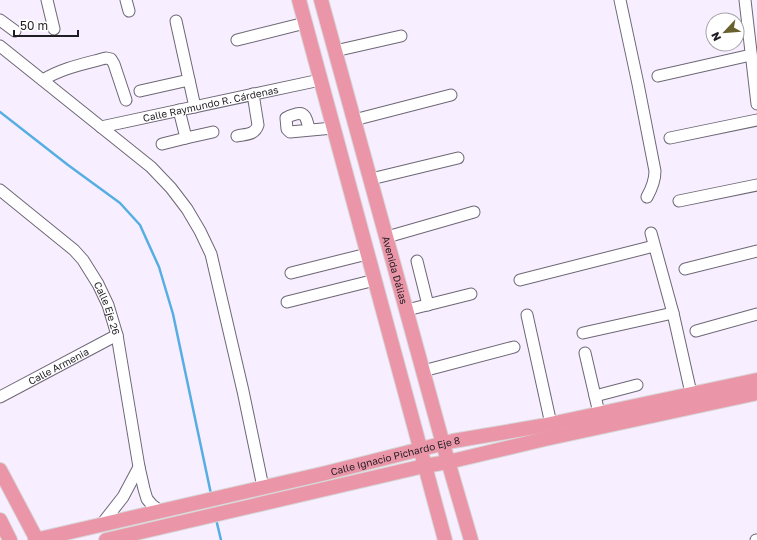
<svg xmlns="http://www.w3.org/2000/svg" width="757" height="540" font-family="'Golos Text',sans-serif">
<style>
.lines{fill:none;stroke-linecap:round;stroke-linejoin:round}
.stream{stroke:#56aee2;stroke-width:2.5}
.minor-casing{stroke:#6e6775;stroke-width:13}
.major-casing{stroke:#d7d6d7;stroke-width:16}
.minor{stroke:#fff;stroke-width:11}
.major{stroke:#eb96a8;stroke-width:14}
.labels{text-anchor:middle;stroke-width:3;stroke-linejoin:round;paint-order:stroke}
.street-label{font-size:10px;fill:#201d23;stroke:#fff}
</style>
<rect width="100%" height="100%" fill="#f7efff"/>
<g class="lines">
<!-- stream -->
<g class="stream">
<path d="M0,112L68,165L120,203L140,225L159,267L173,314L211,494"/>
<path d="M216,519L221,540"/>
</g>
<!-- minor casing -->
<g class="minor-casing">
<g id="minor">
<path d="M47,0L54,29"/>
<path d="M126,0L129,11"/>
<path d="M620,0L638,84L655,171C655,181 652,188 647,197"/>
<path d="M745,0L757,104"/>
<path d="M0,20L15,31"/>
<path d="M176,21L195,107"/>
<path d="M237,40L305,23"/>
<path d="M0,46L151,167L171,188L187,209L200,231L211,254L243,391L263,487"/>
<path d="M335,51L401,36"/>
<path d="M658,76L751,55"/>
<path d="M43,80C62,68 84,64 106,58L111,59L114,64L126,100"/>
<path d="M140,91L189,80"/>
<path d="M354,120L451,95"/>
<path id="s1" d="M101,127L320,80"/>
<path d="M309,129C307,121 306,111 296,114C292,115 289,116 286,118L287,129L290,132L333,128"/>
<path d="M237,136C246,134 255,135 258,125L253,94"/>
<path d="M186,138L213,132"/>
<path d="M670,138L757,120"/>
<path d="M162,144L186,138L179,110"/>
<path d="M371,179L458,158"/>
<path id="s2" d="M0,190L74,250L83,260L98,284L108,305L117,335L139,467L144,489L147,499L152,505L160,511"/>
<path d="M679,201L757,185"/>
<path d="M651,233L673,313L691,393"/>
<path d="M387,237L474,212"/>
<path d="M417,261L428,305"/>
<path d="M685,269L757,251"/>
<path d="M291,273L367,254"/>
<path d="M520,280L654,246"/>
<path d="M287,302L375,280"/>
<path d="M407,310L471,294"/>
<path d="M527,315L551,424"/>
<path d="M696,331L757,314"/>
<path d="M583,333L673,313"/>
<path d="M585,353L599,413"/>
<path d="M423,371L514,347"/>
<path d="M595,396L637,385"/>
<path id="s3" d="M0,397L117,335"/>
<path d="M101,525L123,497L139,467"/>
<path d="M756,540H757"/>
</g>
</g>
<!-- major casing -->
<g class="major-casing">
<g id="major">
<path d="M299,0L445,540"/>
<path id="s4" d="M321,0L443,444L471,540"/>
<path d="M0,470L37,540"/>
<path d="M0,520L10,540"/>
<path id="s5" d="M35,540L326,473L453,441L541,426L757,380"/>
<path d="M106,540L424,466L448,462L545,439L757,393"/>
</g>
</g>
<!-- minor -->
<use href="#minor" class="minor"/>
<!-- major -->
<use href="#major" class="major"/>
</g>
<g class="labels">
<!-- street labels -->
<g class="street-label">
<text dy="4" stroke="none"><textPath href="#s1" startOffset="112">Calle Raymundo R. Cárdenas</textPath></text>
<text dy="4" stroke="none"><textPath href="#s4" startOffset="280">Avenida Dálias</textPath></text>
<text dy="4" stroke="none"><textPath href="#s2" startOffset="163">Calle Eje 26</textPath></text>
<text dy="4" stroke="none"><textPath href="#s3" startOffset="66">Calle Armenia</textPath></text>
<text dy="4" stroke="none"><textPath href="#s5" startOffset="370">Calle Ignacio Pichardo Eje 8</textPath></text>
</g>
</g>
<!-- north arrow -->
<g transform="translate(725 32) rotate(244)"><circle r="19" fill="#ffffff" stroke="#a6a5a7"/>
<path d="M0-3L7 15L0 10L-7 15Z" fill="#68612e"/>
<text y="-6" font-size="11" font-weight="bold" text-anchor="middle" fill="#201d23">N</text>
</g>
<!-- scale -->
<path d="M14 30v6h64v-6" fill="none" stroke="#201d23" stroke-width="2"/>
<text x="20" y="30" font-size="12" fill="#201d23" stroke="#ffffff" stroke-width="3" paint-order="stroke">50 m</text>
</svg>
